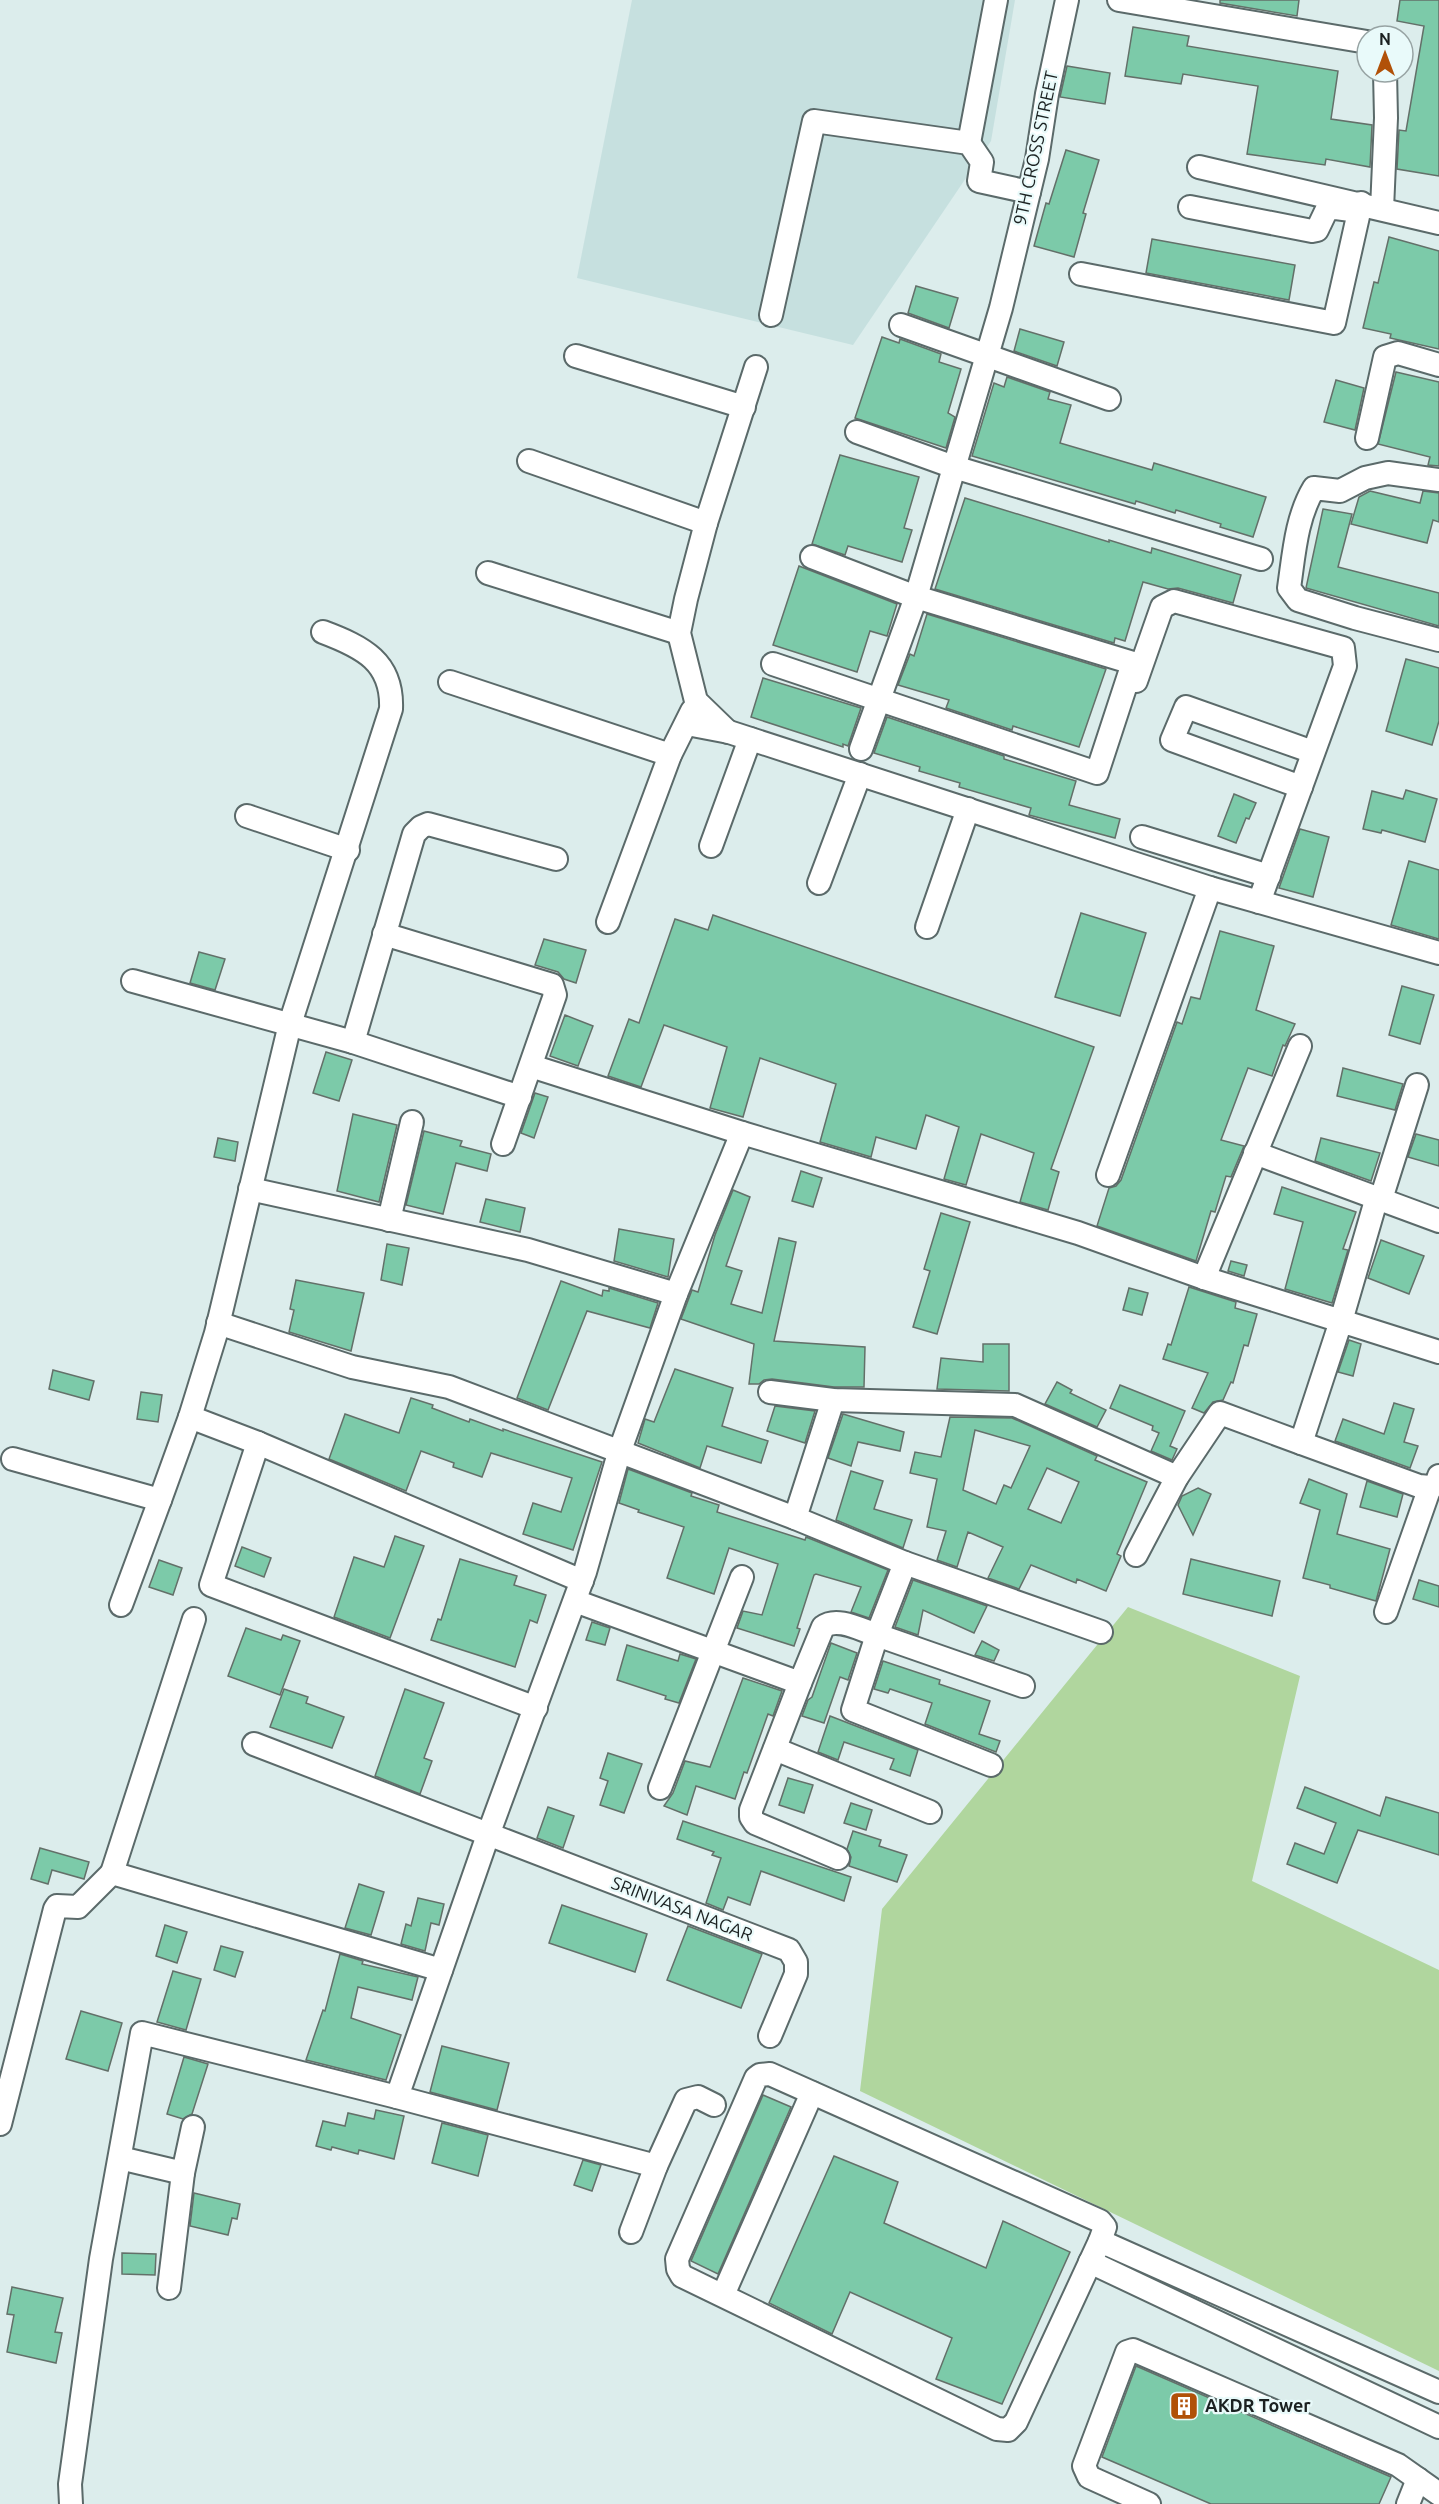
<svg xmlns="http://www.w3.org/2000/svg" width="1439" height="2504" font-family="Ubuntu,sans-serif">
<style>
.built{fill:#c6e0df}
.green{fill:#b0d69e}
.building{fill:#7ccaa9;stroke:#637069;stroke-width:1.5;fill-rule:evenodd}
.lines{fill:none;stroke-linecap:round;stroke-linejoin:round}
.minor-casing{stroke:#5b6a6a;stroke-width:26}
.minor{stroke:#fff;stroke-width:22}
.labels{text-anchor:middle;stroke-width:4.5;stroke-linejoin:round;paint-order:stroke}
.street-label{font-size:18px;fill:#1b2121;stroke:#e9fafa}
.poi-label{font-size:18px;font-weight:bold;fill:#1b2121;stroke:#e9fafa;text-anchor:start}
</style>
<rect width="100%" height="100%" fill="#dcedec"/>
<!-- built -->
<path class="built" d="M632,0H1015L991,141L853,345L577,278Z"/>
<!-- green -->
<path class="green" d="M1128,1607L1300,1676L1252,1881L1439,1970V2371L860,2091L882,1909Z"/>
<!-- building -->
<g class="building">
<path d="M1220,0H1299L1297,16L1220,3Z"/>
<path d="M1400,0H1439V176L1397,169L1399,130L1406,131L1424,26L1397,21Z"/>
<path d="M1133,27L1189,36L1187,46L1338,71L1331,119L1372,125L1370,167L1326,159L1325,165L1247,154L1258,86L1183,74L1181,84L1125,76Z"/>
<path d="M1067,66L1110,73L1105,104L1060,97Z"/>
<path d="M1066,150L1099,160L1083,213L1086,214L1074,257L1034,246L1046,203L1049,204Z"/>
<path d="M1389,237L1439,251V349L1390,338L1391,334L1363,328L1374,282L1378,283Z"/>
<path d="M1152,239L1295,265L1289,300L1146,273Z"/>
<path d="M916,286L958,298L949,328L908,313Z"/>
<path d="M1020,329L1064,342L1057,366L1014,351Z"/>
<path d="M882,337L899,343L900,339L941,354L939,362L961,369L948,413L955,417L946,448L855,418Z"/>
<path d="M1396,372L1439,382V466L1428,465L1430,457L1378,444Z"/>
<path d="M1007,377L1050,392L1048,399L1071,405L1060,443L1152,470L1154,463L1266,497L1253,537L1220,527L1221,524L1176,510L1175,513L1136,501L1135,504L972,456L994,383L1004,387Z"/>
<path d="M1336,380L1364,388L1355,430L1324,422Z"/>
<path d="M840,455L919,477L904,528L912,530L902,562L848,546L845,555L812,544Z"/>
<path d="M1370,491L1420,503L1423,491L1439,493V522L1433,520L1427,543L1351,524L1359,497Z"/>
<path d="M965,498L1109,542V540L1151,553L1152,548L1241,575L1233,603L1178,588L1168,589L1143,582L1125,641L1115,638L1114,643L935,589Z"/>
<path d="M1323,509L1352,514L1338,567L1439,593V626L1306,588Z"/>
<path d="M799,566L897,604L887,636L870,631L857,672L773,645Z"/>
<path d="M927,614L1106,669L1079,747L1013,726L1012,730L946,708L949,700L898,685L910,654L914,656Z"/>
<path d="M1406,659L1439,668V721L1432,745L1386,731Z"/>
<path d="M763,678L861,708L848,746L843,744V747L751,717Z"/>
<path d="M887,717L1004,756V759L1076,781L1069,805L1120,819L1115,838L1029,815L1031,808L959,787L960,783L919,771L920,767L874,753Z"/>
<path d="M1406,790L1437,799L1425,842L1382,830L1381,833L1363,829L1372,791L1403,799Z"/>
<path d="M1234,794L1256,803L1249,819L1246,818L1236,843L1218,836Z"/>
<path d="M1300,829L1329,837L1313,897L1279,888Z"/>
<path d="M1409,861L1439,870V939L1391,925Z"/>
<path d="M1081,913L1146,933L1120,1016L1055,997Z"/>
<path d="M713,915L1094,1047L1051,1169L1059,1172L1048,1210L1020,1202L1034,1153L981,1134L966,1185L944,1179L959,1127L926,1115L916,1149L876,1137L871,1157L820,1142L836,1084L760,1058L743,1117L710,1108L727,1047L664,1025L641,1087L608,1076L629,1019L639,1023L675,919L708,930Z"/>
<path d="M1220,931L1274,946L1256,1010L1295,1024L1285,1046L1283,1045L1272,1076L1248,1068L1221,1140L1244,1146L1231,1177L1226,1176L1215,1212L1211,1211L1196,1261L1097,1226L1109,1188L1116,1186L1121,1180L1177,1022L1182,1024L1191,997L1200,999Z"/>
<path d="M544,939L586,950L576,983L564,979L558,972L535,965Z"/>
<path d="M199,952L225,959L215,990L190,983Z"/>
<path d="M1402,986L1434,995L1420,1044L1389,1035Z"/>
<path d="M565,1015L593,1026L578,1066L550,1056Z"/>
<path d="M326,1052L352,1060L339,1101L313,1093Z"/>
<path d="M1343,1068L1403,1084L1395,1110L1337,1096Z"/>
<path d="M535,1093L548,1097L534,1138L521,1133Z"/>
<path d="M353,1114L397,1125L379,1202L337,1191Z"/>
<path d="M424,1131L462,1141L460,1146L491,1154L487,1171L456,1163L443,1214L406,1205Z"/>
<path d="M1416,1134L1439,1140V1166L1408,1157Z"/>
<path d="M218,1138L238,1142L235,1161L214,1157Z"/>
<path d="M1321,1138L1380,1153L1371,1181L1315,1161Z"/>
<path d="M801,1171L822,1178L813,1207L792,1201Z"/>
<path d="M1282,1187L1356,1212L1343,1249L1348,1250L1332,1303L1285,1289L1303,1222L1274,1214Z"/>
<path d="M733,1190L750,1197L726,1266L742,1271L731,1304L762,1313L779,1238L796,1242L774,1341L865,1347L864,1387H834L772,1379L764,1380L759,1384H749L754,1344L681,1319L692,1290L698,1292L715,1235Z"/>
<path d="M486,1199L525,1208L520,1232L480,1222Z"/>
<path d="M941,1213L970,1222L937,1334L913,1327L930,1271L924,1269Z"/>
<path d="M619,1229L674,1239L668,1277L614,1261Z"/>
<path d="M1381,1240L1424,1256L1409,1294L1368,1278Z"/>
<path d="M387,1244L409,1248L402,1285L381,1280Z"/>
<path d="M1231,1261L1247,1265L1244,1276L1228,1271Z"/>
<path d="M296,1280L364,1293L351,1351L289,1332L294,1310L290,1309Z"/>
<path d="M561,1281L602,1296L603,1290L609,1291V1288L658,1303L650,1328L587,1311L548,1410L517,1398Z"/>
<path d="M1189,1287L1236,1302L1235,1308L1257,1314L1248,1346L1244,1345L1233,1383L1231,1382L1223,1400L1213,1402L1204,1413L1192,1408L1208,1373L1163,1359L1168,1344L1171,1345Z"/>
<path d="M1129,1288L1148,1293L1142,1315L1123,1310Z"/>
<path d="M1349,1340L1361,1344L1353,1376L1338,1372Z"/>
<path d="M983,1344H1009V1391L937,1389L941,1358L983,1362Z"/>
<path d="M675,1369L733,1388L722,1426L768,1441L761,1463L707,1446L700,1468L638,1443L645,1419L654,1422Z"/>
<path d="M53,1370L94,1381L89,1400L49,1389Z"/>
<path d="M1057,1382L1072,1390L1070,1393L1106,1410L1097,1427L1045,1404Z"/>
<path d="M1120,1385L1185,1411L1170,1446L1177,1449L1172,1460L1151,1451L1159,1433L1152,1430L1153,1426L1110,1408Z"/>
<path d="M141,1392L162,1395L158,1422L137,1419Z"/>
<path d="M411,1398L433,1405L432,1408L469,1422L470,1419L503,1431V1429L602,1462L573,1550L523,1534L533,1503L561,1512L572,1478L491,1453L482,1477L453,1467L454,1463L421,1451L406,1491L329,1459L345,1414L399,1433Z"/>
<path d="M1394,1403L1414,1409L1404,1442L1418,1446L1410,1468L1335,1441L1343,1419L1384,1434Z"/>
<path d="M775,1406L815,1411L805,1443L767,1431Z"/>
<path d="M843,1414L904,1432L900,1451L858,1442L851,1466L828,1458Z"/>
<path d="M950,1417L1012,1418L1097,1456L1095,1460L1147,1482L1117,1554L1121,1556L1106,1591L1077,1579L1076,1583L1031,1565L1019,1589L988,1578L1003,1547L968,1532L957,1567L937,1560L946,1531L927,1527L937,1479L910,1473L915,1452L941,1457ZM975,1430L1030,1446L1011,1488L1004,1485L996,1504L963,1490ZM1047,1468L1079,1482L1061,1523L1028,1509Z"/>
<path d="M628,1469L692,1493L691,1496L719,1505L717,1512L805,1540L806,1537L888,1570L869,1618L851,1612L861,1587L816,1574L814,1575L797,1628L800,1629L794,1646L737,1628L743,1611L762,1615L778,1564L729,1548L714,1594L667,1578L684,1527L638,1512L639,1510L619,1503Z"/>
<path d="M851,1471L883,1481L874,1509L912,1520L903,1548L836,1520Z"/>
<path d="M1309,1479L1347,1494L1337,1534L1390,1549L1376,1601L1330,1588V1585L1303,1578L1320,1510L1300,1503Z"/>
<path d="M1367,1481L1403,1494L1397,1517L1360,1507Z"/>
<path d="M1198,1488L1211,1494L1193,1535L1178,1505L1182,1496Z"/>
<path d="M395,1536L424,1546L390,1638L334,1617L354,1557L384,1567Z"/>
<path d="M242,1547L271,1558L264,1577L235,1566Z"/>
<path d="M460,1559L517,1576L514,1585L546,1595L537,1623L530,1620L515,1667L431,1640L438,1619L441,1620Z"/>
<path d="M1191,1559L1280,1581L1272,1616L1183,1594Z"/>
<path d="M159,1560L182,1568L173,1595L149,1587Z"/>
<path d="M913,1580L987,1606L974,1633L923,1610L918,1635L895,1627Z"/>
<path d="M1419,1580L1439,1586V1607L1413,1599Z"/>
<path d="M592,1622L610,1628L605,1645L586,1640Z"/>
<path d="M246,1628L281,1640L283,1635L300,1641L280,1695L228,1676Z"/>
<path d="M982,1641L999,1650L994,1661L975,1655Z"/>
<path d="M831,1643L857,1653L848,1680L840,1677L824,1723L802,1716L808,1700L812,1697Z"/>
<path d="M627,1645L678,1661L680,1654L696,1659L679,1703L665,1699L666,1696L617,1680Z"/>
<path d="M883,1661L940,1680L939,1684L990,1701L979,1734L1000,1741L996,1752L925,1724L932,1703L890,1689L888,1693L874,1689Z"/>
<path d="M743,1678L782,1691L773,1716L768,1714L747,1773L744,1772L735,1799L696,1786L687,1815L664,1806L673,1793L685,1761L710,1767Z"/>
<path d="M284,1689L308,1697L306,1703L344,1717L332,1748L270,1727Z"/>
<path d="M405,1689L444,1703L424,1758L432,1761L420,1794L375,1776Z"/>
<path d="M830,1716L918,1750L910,1776L890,1769L894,1759L844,1742L838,1760L818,1752Z"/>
<path d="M608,1753L642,1764L624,1813L600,1805L608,1781L600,1778Z"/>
<path d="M788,1778L813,1785L804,1813L779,1805Z"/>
<path d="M1305,1787L1380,1816L1386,1797L1439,1813V1855L1358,1830L1337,1883L1287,1864L1295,1843L1324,1854L1336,1823L1297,1808Z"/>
<path d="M851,1803L872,1810L866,1830L844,1823Z"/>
<path d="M548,1807L574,1816L563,1848L537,1838Z"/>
<path d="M683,1821L851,1877L844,1901L761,1871L750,1905L728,1897L723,1910L706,1903L721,1858L712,1855L714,1852L677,1839Z"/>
<path d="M853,1831L881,1840L879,1846L907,1855L897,1882L849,1866L851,1857L847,1849Z"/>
<path d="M40,1848L89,1862L84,1879L52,1870L48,1884L31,1879Z"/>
<path d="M359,1884L384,1892L371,1935L345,1928Z"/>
<path d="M418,1898L444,1904L439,1925L431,1923L425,1951L401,1944L406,1924L411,1926Z"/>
<path d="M562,1905L647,1934L635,1972L549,1943Z"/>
<path d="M165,1925L187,1932L177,1963L156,1956Z"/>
<path d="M688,1926L762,1954L741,2008L667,1980Z"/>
<path d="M221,1946L243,1952L235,1977L214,1970Z"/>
<path d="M340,1954L363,1961L362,1964L418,1977L412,2000L358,1987L351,2018L401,2035L386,2080L306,2060L323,2010L325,2011Z"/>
<path d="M173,1971L201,1979L186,2030L157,2022Z"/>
<path d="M81,2011L122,2023L108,2071L66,2059Z"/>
<path d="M442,2046L509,2063L497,2110L430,2092Z"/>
<path d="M184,2057L208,2064L192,2114L183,2119L167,2114Z"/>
<path d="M763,2095L791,2107L718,2274L691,2261Z"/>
<path d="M376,2110L404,2116L394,2159L359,2150L358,2154L332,2147L331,2150L316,2146L323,2121L345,2126L348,2113L374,2119Z"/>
<path d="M442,2123L488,2135L478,2176L432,2163Z"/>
<path d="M834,2156L898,2182L884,2223L986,2268L1003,2221L1070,2252L1002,2404L936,2379L952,2338L850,2292L832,2334L769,2303Z"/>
<path d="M583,2160L601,2165L592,2191L574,2185Z"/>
<path d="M194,2193L240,2204L237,2219L232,2218L228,2235L190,2226Z"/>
<path d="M122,2253L156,2254L155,2275L122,2274Z"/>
<path d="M12,2287L63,2298L55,2332L62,2333L56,2363L7,2352L14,2315L7,2314Z"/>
<path d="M1136,2366L1391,2477L1379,2504H1211L1102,2457Z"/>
</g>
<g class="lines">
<!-- minor casing -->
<g class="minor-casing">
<g id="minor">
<path d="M1119,0L1367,42"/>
<path d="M969,143L996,0"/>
<path d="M1199,167L1439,223"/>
<path d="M1190,207L1312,231L1317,230L1328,207L1351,210"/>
<path d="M1382,209L1386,118L1385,72"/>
<path d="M1081,274L1334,323L1361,203"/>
<path d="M771,315L814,121L969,143L982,162L979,181L1029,192"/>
<path d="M901,325L1109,399"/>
<path d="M576,356L744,407"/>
<path d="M857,432L954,467L1261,559"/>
<path d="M1367,438L1385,357L1398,353L1439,365"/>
<path d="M529,461L706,523"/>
<path d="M1439,480L1388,473L1365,478L1340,491L1314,488C1296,518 1294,554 1289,588L1298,600L1355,618L1439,640"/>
<path d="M488,573L679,633"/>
<path d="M773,664L1097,773L1133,663L916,597L812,557"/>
<path d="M1136,681L1162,607L1174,601L1343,648L1345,666L1259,902"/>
<path d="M450,682L670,755"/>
<path d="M687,724L729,732L1210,888L1439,953"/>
<path d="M728,732L696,701L679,633L686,599L706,523L756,367"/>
<path d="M861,749L916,597L1001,308L1037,159L1047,94L1067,0"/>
<path d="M1301,787L1172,740L1186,707L1313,752"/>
<path d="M247,816L348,850"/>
<path d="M1142,837L1269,876"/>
<path d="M711,846L750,739"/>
<path d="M819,883L860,774"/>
<path d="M608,922L670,755L692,711"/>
<path d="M927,927L968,809"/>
<path d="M384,934L552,985L555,995L503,1144"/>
<path d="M133,981L353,1042L520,1097"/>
<path d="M353,1042L414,834L421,827L428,824L556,859"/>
<path d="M531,1066L742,1133L1078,1233L1204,1278L1341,1321L1377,1197"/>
<path d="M1255,1153L1439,1221"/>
<path d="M1108,1175L1210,888"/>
<path d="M250,1189L528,1250L676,1294"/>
<path d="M1381,1199L1417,1085"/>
<path d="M389,1220L412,1122"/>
<path d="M1204,1278L1300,1046"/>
<path d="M218,1323L352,1367L449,1387L795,1518L905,1563L1101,1632"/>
<path d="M770,1392L833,1400L1015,1405L1177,1477"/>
<path d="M190,1417L258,1443L582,1581"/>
<path d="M258,1443L211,1585L536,1708"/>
<path d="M1301,1443L1419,1486L1430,1487L1436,1485L1439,1476"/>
<path d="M13,1459L160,1500L190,1417L216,1333L290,1024L391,709C393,662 363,647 323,632"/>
<path d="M795,1518L833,1400"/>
<path d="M1136,1555L1177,1477L1220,1413L1301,1443L1341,1321L1439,1352"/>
<path d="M575,1601L800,1683L823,1627C837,1616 861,1630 877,1635L905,1563"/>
<path d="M121,1605L160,1500"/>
<path d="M1386,1612L1430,1487"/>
<path d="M800,1683L751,1810V1817L755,1823L838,1858"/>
<path d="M254,1744L789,1950L796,1962V1974L770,2036"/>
<path d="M775,1749L930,1812"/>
<path d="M991,1765L853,1710L877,1635L1023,1686"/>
<path d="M660,1788L742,1577"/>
<path d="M112,1873L194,1619"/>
<path d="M770,2074L1100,2221L1105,2227L1100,2241L1016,2422L1008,2430L997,2429L682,2276L678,2269L677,2259L756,2078L760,2075Z"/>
<path d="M0,2124L55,1909L57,1906L78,1907L112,1873L441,1970"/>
<path d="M120,2158L183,2173L193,2127"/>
<path d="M656,2166L397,2097L488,1835L585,1572L619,1453L676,1294L742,1133"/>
<path d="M631,2232L656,2166L686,2100L698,2097L714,2105"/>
<path d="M1100,2241L1439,2392"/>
<path d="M1090,2262L1439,2427"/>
<path d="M169,2288L183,2173"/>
<path d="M723,2295L812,2093"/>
<path d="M71,2504L70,2484L101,2259L142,2033L397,2097"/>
<path d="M1149,2504L1089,2477L1084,2466L1127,2352L1133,2350L1398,2465L1439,2494"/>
<path d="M1408,2504L1418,2479"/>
</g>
</g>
<!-- minor -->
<use href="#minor" class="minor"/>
</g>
<!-- icons -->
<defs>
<g id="building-square" transform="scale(1.5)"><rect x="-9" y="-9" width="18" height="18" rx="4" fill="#b15108" stroke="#e9fafa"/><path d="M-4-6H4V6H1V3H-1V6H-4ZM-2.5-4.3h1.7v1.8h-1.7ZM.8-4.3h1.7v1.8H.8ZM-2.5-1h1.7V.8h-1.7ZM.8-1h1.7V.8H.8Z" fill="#fff"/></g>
</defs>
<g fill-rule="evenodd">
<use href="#building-square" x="1184" y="2406"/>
</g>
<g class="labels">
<!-- street labels -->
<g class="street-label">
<text transform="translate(1036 148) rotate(-78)" y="6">9TH CROSS STREET</text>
<text transform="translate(682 1909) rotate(21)" y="6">SRINIVASA NAGAR</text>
</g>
<!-- poi labels -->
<g class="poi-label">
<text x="1205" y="2412">AKDR Tower</text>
</g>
</g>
<!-- north arrow -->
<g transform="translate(1385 54)"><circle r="28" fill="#e9fafa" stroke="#97a3a3" stroke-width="1.5"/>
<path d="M0-4.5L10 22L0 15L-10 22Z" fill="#b15108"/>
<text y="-9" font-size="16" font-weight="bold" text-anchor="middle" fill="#1b2121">N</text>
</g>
</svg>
